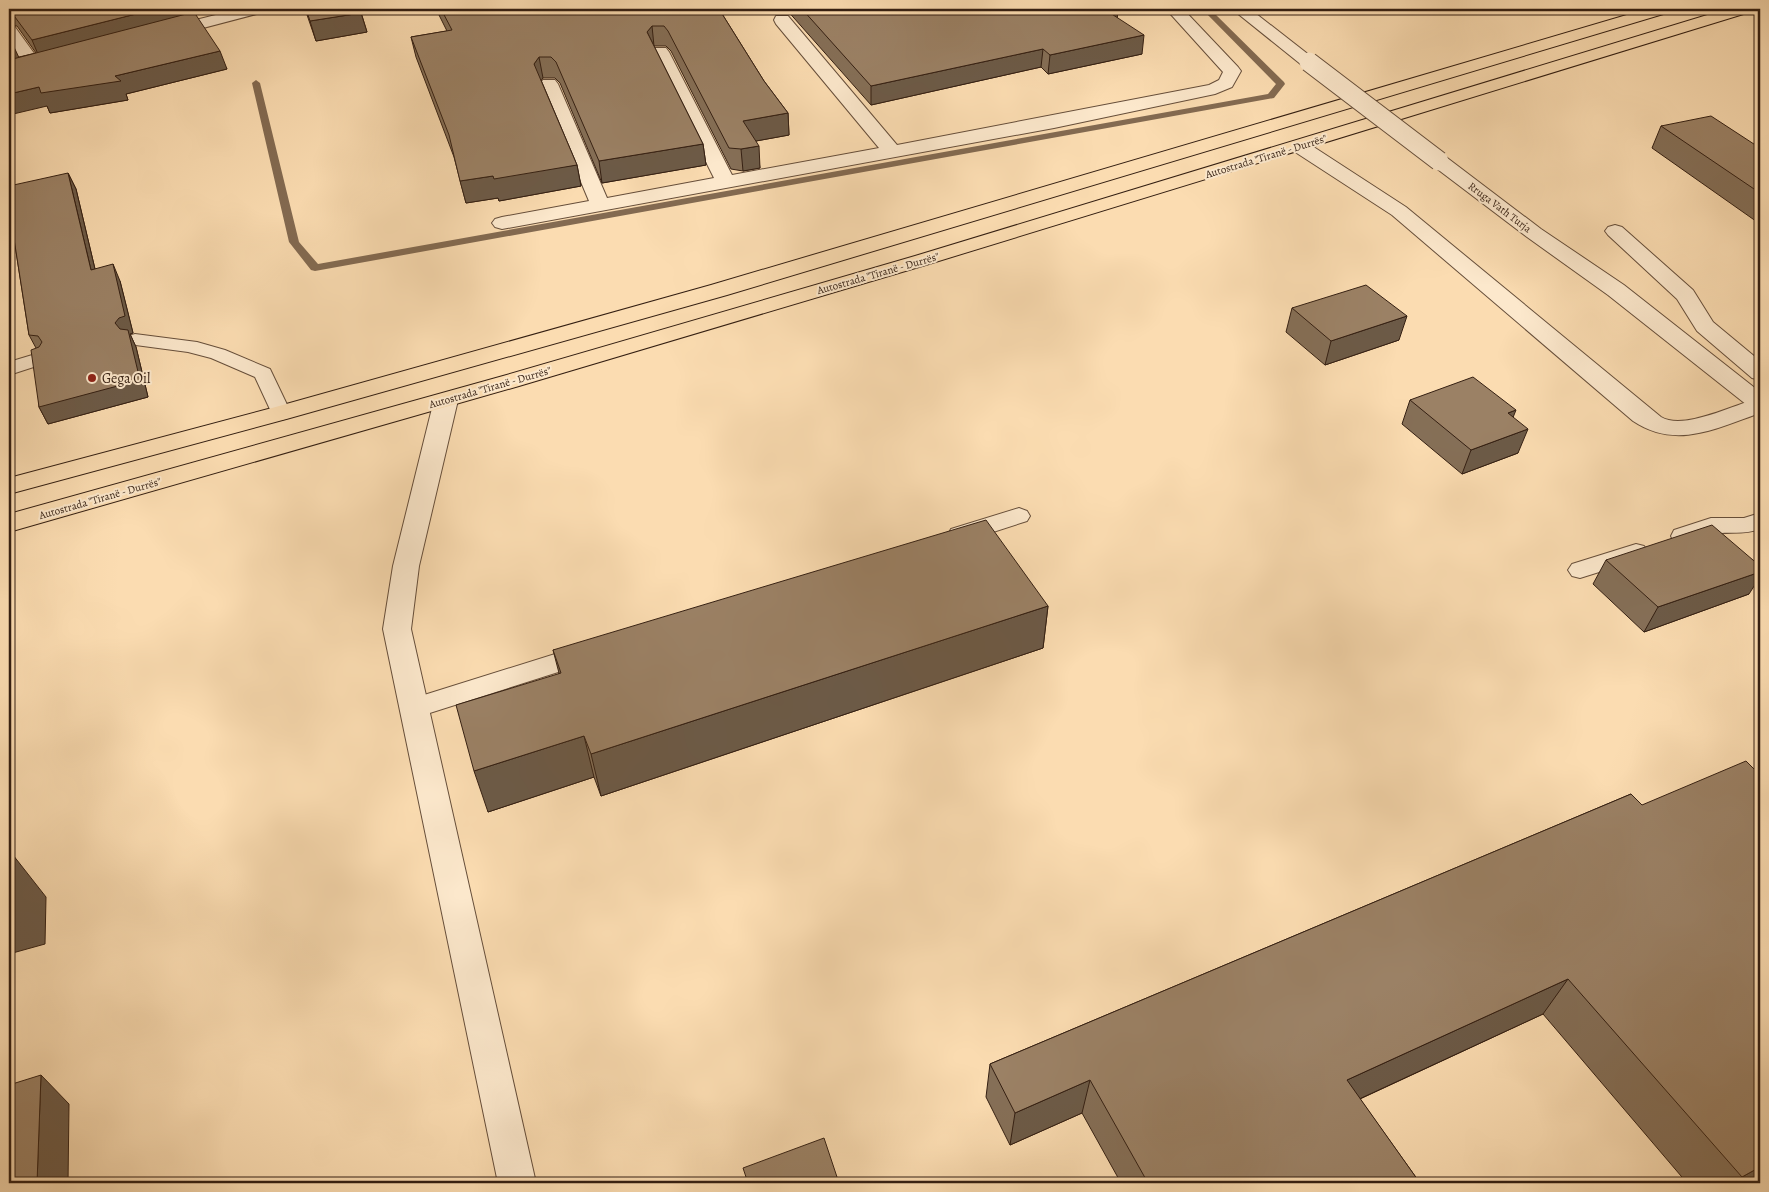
<svg xmlns="http://www.w3.org/2000/svg" width="1769" height="1192" font-family="Alegreya,serif">
<style>
.lines{fill:none;stroke-linecap:round;stroke-linejoin:round}
.stream{fill:#836a51;fill-rule:evenodd}
.service-casing{stroke:#664e3a;stroke-width:2}
.minor-casing{stroke:#664e3a;stroke-width:2}
.tertiary-casing{stroke:#664e3a;stroke-width:2}
.trunk-casing{stroke:#341f12;stroke-width:2}
.service{fill:#fce8cc;fill-rule:evenodd}
.minor{fill:#fce8cc;fill-rule:evenodd}
.tertiary{fill:#fce8cc;fill-rule:evenodd}
.trunk{fill:#fbdcb1;fill-rule:evenodd}
.tertiary-bridge-casing{stroke:#664e3a;stroke-width:21;stroke-linecap:butt}
.tertiary-bridge{stroke:#fce8cc;stroke-width:19}
.wall{fill:#856f57;stroke:#341f12}
.shaded-wall{fill:#6c5a47;stroke:#341f12}
.building{fill:#9b8165;stroke:#341f12}
.poi-dot{fill:#8f2418;stroke:#fce8cc;stroke-width:2}
.labels{text-anchor:middle;stroke-width:4;stroke-linejoin:round;paint-order:stroke}
.far-street-label{font-size:11px;fill:#341f12;stroke:#fce8cc}
.poi-label{font-size:14px;fill:#341f12;stroke:#fce8cc;text-anchor:start}
</style>
<rect width="100%" height="100%" fill="#fbdcb1"/>
<filter id="stains"><feTurbulence type="fractalNoise" baseFrequency=".004" numOctaves="4"/><feColorMatrix values="0 0 0 0 .2 0 0 0 0 .09 0 0 0 0 .02 0 0 0 .5 -.17"/></filter>
<radialGradient id="worn" r=".72"><stop offset=".6" stop-color="#630" stop-opacity="0"/><stop offset="1" stop-color="#630" stop-opacity=".3"/></radialGradient>
<g class="lines">
<!-- stream -->
<path class="stream" d="M1202,9H1210L1284,82L1285,84L1274,98L315,271L311,270L289,242L252,83L256,80L260,83L299,242L318,264L1268,94L1276,84Z"/>
<!-- service casing -->
<g class="service-casing">
<g id="service">
<path d="M135,334L197,342L225,350L270,369L291,413L288,418L281,420L274,418L255,377L211,358L188,352L128,344L125,340L128,336Z"/>
<path d="M39,353L46,355L49,359L46,363L9,375V362Z"/>
<path d="M1019,508L1027,511L1030,516L1027,521L959,543L951,541L948,535L951,529Z"/>
<path d="M1760,513V529C1744,535 1729,531 1712,534C1698,536 1688,546 1674,542L1671,536L1674,530L1711,518H1744Z"/>
<path d="M1636,544L1644,546L1648,552L1644,558L1580,578L1572,576L1568,570L1572,564Z"/>
<path d="M587,644L596,646L599,653L596,660L414,718L405,715L401,708L405,701Z"/>
</g>
</g>
<!-- minor casing -->
<g class="minor-casing">
<g id="minor">
<path d="M1166,9H1183L1238,67L1241,71L1232,87L1215,94L1054,128L502,229L495,227L492,223L495,219L502,217L589,201L540,84L543,80H555L558,84L607,198L714,178L651,52L654,48H666L669,52L732,175L879,148L776,24L774,20L776,16H788L897,145L1209,85L1219,80L1223,72Z"/>
<path d="M9,26L15,27L41,63L44,67L41,71H29L9,43Z"/>
<path d="M1299,140L1306,142L1406,207L1661,417C1684,431 1735,404 1760,398V413C1717,428 1676,450 1633,421L1392,215L1292,150L1289,146L1292,142Z"/>
<path d="M1615,225L1622,227L1693,290L1713,322L1760,361V380L1752,378L1697,331L1677,299L1608,235L1605,231L1608,227Z"/>
<path d="M446,393L454,395L458,400L419,566L411,629L536,1183H498L383,629L393,566L434,400L438,395Z"/>
</g>
</g>
<!-- tertiary casing -->
<g class="tertiary-casing">
<g id="tertiary">
<path d="M240,9H266L264,12L165,38L159,37L157,33L159,29Z"/>
<path d="M1232,9H1250L1318,62L1315,66H1303Z"/>
<path d="M1439,155L1446,157L1541,229L1624,285L1760,392V411L1752,409L1608,295L1527,237L1432,165L1429,161L1432,157Z"/>
</g>
</g>
<!-- trunk casing -->
<g class="trunk-casing">
<g id="trunk">
<path d="M1647,9H1672L1670,12L727,295L290,418L9,494V478L272,408L711,285Z"/>
<path d="M1727,9H1752L1750,12L929,264L519,386L9,532V514L503,376L915,256Z"/>
</g>
</g>
<!-- service -->
<use href="#service" class="service"/>
<!-- minor -->
<use href="#minor" class="minor"/>
<!-- tertiary -->
<use href="#tertiary" class="tertiary"/>
<!-- trunk -->
<use href="#trunk" class="trunk"/>
<!-- tertiary-bridge casing -->
<g class="tertiary-bridge-casing">
<path id="tertiary-bridge" d="M1309,62L1439,161"/>
</g>
<!-- tertiary-bridge -->
<use href="#tertiary-bridge" class="tertiary-bridge"/>
</g>
<!-- wall -->
<g class="wall">
<path d="M9,9L190,13L227,69L126,94L128,100L50,113L47,106L19,57L36,53L17,26L9,25Z"/>
<path d="M305,9H360L367,32L316,41Z"/>
<path d="M436,9H719L764,81L788,113L789,135L756,141L760,168L743,171L731,169L671,51L666,46H654L703,144L706,165L602,183L560,83L555,78H543L541,80L577,165L581,186L499,201L498,198L466,203L454,157L416,57L411,37L447,31Z"/>
<path d="M786,9H1118L1117,18L1142,54L1048,74L1041,67L871,105Z"/>
<path d="M1661,126L1760,148V224L1652,148Z"/>
<path d="M68,173L76,189L95,269L120,281L133,333L130,334L136,347L148,397L48,424L39,407L36,348L29,335L13,232Z"/>
<path d="M1292,308L1399,340L1325,365L1286,332Z"/>
<path d="M1410,400L1513,417L1518,453L1462,474L1402,424Z"/>
<path d="M1606,560L1749,594L1644,632L1593,584Z"/>
<path d="M1048,606L1043,648L601,796L594,777L488,812L559,673L553,650Z"/>
<path d="M1631,794L1751,1183H1687L1543,1014L1360,1099L1420,1183H1121L1082,1113L1010,1145L986,1097L990,1064Z"/>
</g>
<!-- shaded-wall -->
<g class="shaded-wall">
<path d="M156,9H188L192,19L40,59L32,40Z"/>
<path d="M1100,9H1118L1117,21Z"/>
<path d="M361,13L367,32L316,41L310,21Z"/>
<path d="M652,26L654,46L647,32Z"/>
<path d="M1144,35L1142,54L1048,74L1050,55Z"/>
<path d="M13,45L22,64L9,67V46Z"/>
<path d="M1043,49L1041,67L871,105V86Z"/>
<path d="M220,51L227,69L126,94L128,100L50,113L47,106L9,115V94L39,87L115,76Z"/>
<path d="M539,57L543,78L538,85L534,64Z"/>
<path d="M788,113L789,135L745,143L743,121Z"/>
<path d="M703,144L706,165L602,183L599,161Z"/>
<path d="M759,146L760,168L743,171L741,149Z"/>
<path d="M577,165L581,186L499,201L498,198L466,203L460,181L493,176Z"/>
<path d="M68,173L76,189L99,286L91,270Z"/>
<path d="M113,264L120,281L133,333L130,334L136,347L148,397L48,424L39,407L115,323Z"/>
<path d="M1407,316L1399,340L1325,365L1331,341Z"/>
<path d="M1516,410L1506,435L1508,413Z"/>
<path d="M1528,429L1518,453L1462,474L1471,450Z"/>
<path d="M1760,572V577L1749,594L1644,632L1658,607Z"/>
<path d="M1048,606L1043,648L601,796L591,754Z"/>
<path d="M584,736L594,777L488,812L474,771Z"/>
<path d="M13,855L46,897L45,944L9,954V904Z"/>
<path d="M1568,979L1543,1014L1329,1113L1347,1080Z"/>
<path d="M41,1075L69,1104L68,1183H37Z"/>
<path d="M1090,1080L1082,1113L1010,1145L1015,1113Z"/>
<path d="M1760,1167V1178L1751,1183H1735L1742,1177Z"/>
</g>
<!-- building -->
<g class="building">
<path d="M9,9H156L32,40Z"/>
<path d="M306,9H360L361,13L310,21Z"/>
<path d="M441,9H719L764,81L788,113L743,121L759,146L741,149L729,148L668,31L664,26H652L647,32L703,144L599,161L556,62L551,57H539L534,64L577,165L494,179L493,176L460,181L449,135L411,37L452,30Z"/>
<path d="M802,9H1104L1144,35L1050,55L1043,49L871,86Z"/>
<path d="M194,12L220,51L115,76L121,81L41,93L39,87L9,94V60Z"/>
<path d="M9,39L13,45L9,46Z"/>
<path d="M1711,116L1760,148V193L1661,126Z"/>
<path d="M68,173L91,270L113,264L125,316L119,318L115,323L120,329L128,330L140,380L39,407L31,350L39,347L42,342L38,336L29,335L12,226H10L9,219V186Z"/>
<path d="M1366,285L1407,316L1331,341L1292,308Z"/>
<path d="M1473,377L1516,410L1508,413L1528,429L1471,450L1410,400Z"/>
<path d="M986,520L1048,606L591,754L584,736L474,771L456,705L561,673L553,650Z"/>
<path d="M1712,525L1760,566V572L1658,607L1606,560Z"/>
<path d="M1746,761L1760,775V1167L1742,1177L1568,979L1347,1080L1420,1183H1148L1090,1080L1015,1113L990,1064L1631,794L1642,805Z"/>
<path d="M13,855L11,903L9,904V857Z"/>
<path d="M41,1075L37,1183H9V1085Z"/>
<path d="M824,1138L839,1183H748L743,1168Z"/>
</g>
<!-- markers -->
<circle class="poi-dot" cx="92" cy="378" r="5"/>
<g class="labels">
<!-- far-street labels -->
<g class="far-street-label">
<text transform="translate(1266 156) rotate(-17)" y="4">Autostrada "Tiranë - Durrës"</text>
<text transform="translate(1500 207) rotate(37)" y="4">Rruga Vath Turja</text>
<text transform="translate(878 273) rotate(-16)" y="4">Autostrada "Tiranë - Durrës"</text>
<text transform="translate(490 387) rotate(-16)" y="4">Autostrada "Tiranë - Durrës"</text>
<text transform="translate(100 498) rotate(-16)" y="4">Autostrada "Tiranë - Durrës"</text>
</g>
<!-- poi labels -->
<g class="poi-label">
<text x="102" y="383">Gega Oil</text>
</g>
</g>
<!-- margin -->
<rect width="1769" height="1192" fill="none" stroke="#fbdcb1" stroke-width="30"/>
<rect x="10" y="10" width="1749" height="1172" fill="none" stroke="#341f12" stroke-width="2.5"/>
<rect x="15" y="15" width="1739" height="1162" fill="none" stroke="#341f12"/>
<rect width="100%" height="100%" filter="url(#stains)"/>
<rect width="100%" height="100%" fill="url(#worn)"/>
</svg>
